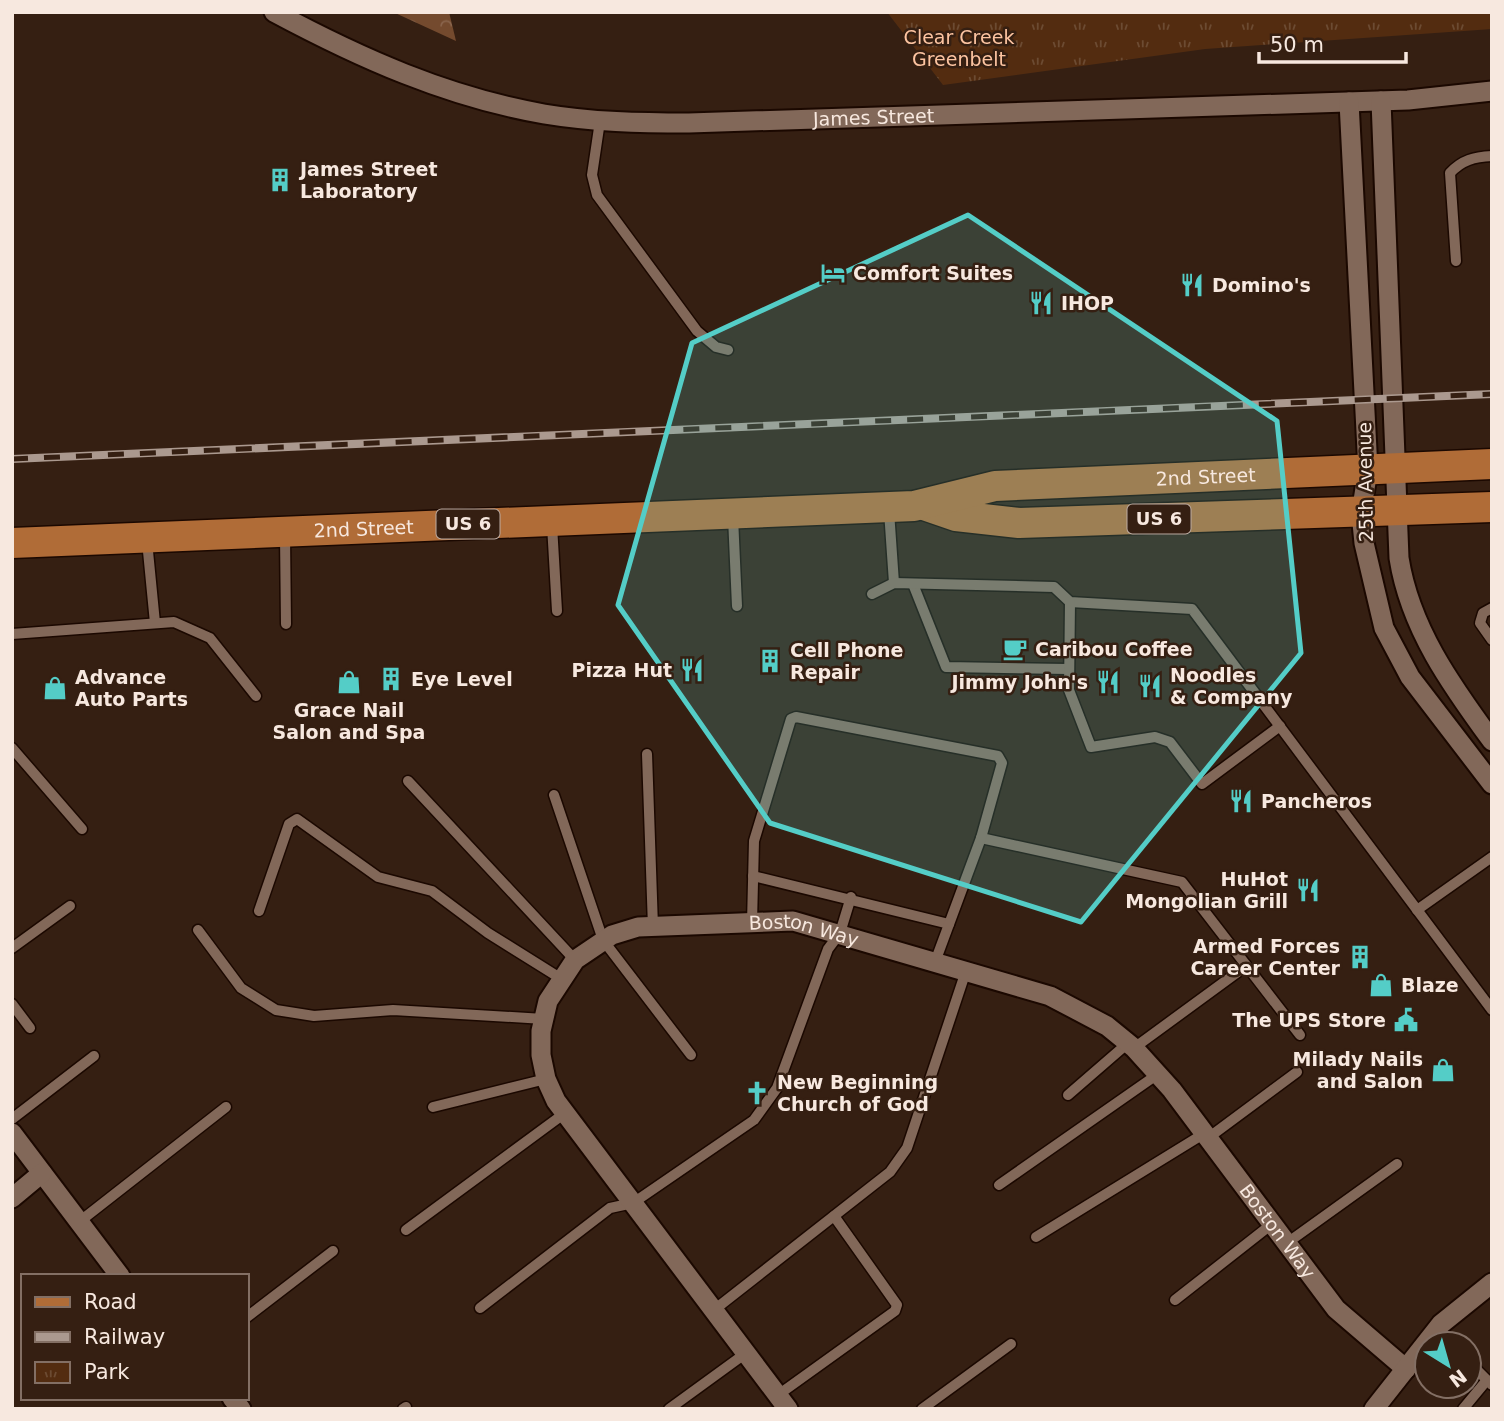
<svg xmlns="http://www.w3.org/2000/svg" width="1504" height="1421" font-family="'DejaVu Sans',sans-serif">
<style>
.forest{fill:url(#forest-crowns)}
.park{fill:url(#park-tufts)}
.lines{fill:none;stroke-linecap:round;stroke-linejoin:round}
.lane-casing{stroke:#1b0800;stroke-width:13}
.street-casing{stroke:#1b0800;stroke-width:23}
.primary-casing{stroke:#1b0800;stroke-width:33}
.lane{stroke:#826859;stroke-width:10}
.street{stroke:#826859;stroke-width:19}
.primary{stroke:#b06c37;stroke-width:30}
.rail-casing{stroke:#ab998f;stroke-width:8}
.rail{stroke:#351f12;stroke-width:5;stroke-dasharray:16;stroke-linecap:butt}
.marked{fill:#54cdc7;fill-opacity:0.2;stroke:#54cdc7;stroke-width:5;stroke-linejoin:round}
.labels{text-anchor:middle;stroke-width:5;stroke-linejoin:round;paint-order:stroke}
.shield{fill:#351f12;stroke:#bdaca2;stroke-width:2}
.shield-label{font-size:18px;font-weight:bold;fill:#f7e8df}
.park-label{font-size:19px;fill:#fdc4a1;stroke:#351f12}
.street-label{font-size:19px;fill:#f7e8df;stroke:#351f12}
.poi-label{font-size:19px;font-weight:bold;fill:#f7e8df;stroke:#351f12;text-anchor:start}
</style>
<defs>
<pattern id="forest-crowns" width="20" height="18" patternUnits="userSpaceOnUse" patternTransform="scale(1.75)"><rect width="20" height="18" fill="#744a2e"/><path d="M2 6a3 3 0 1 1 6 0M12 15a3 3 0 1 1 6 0" fill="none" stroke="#89644c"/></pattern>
<pattern id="park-tufts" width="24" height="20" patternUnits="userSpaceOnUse" patternTransform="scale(1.75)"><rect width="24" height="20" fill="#532c10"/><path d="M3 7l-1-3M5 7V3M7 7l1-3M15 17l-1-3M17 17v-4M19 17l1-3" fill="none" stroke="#6c4b32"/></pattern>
</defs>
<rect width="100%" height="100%" fill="#351f12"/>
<!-- forest -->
<path class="forest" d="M393,12H449L456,41Z"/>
<!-- park -->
<path class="park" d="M887,12H1492V29L1205,49L943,85Z"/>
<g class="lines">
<!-- lane casing -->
<g class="lane-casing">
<g id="lane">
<path d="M600,121L592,175L597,195L697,331L716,347L728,350"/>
<path d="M1456,261L1450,173C1462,160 1474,157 1492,156"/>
<path d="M889,511L894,583"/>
<path d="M733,517L737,606"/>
<path d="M552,525L557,611"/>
<path d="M285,536L286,624"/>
<path d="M147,541L155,623"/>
<path d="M913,584L946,667L1068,669"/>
<path d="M872,594L894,583L1054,587L1070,602L1192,609L1492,1010"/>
<path d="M1070,602L1069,690L1091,747L1155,737L1170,742L1202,784L1280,726"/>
<path d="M1492,608L1483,613L1480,623L1492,640"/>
<path d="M12,634L174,622L210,638L256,696"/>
<path d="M12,748L82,829"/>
<path d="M647,754L653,927"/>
<path d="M408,781L575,960"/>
<path d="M554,795L603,940L691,1055"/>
<path d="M981,838L1182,882L1300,1035"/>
<path d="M753,876L949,924"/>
<path d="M1417,910L1492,857"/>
<path d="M259,911L289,824L297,819L378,877L432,891L488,933L560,978"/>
<path d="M752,923L754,841L791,719L796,717L998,756L1002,763L981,838L935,962"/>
<path d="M198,930L241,988L276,1010L314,1016L393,1010L544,1019"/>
<path d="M12,948L70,906"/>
<path d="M12,1004L30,1028"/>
<path d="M1134,1048L1246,966"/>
<path d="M1068,1095L1128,1043"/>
<path d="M433,1107L546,1079"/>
<path d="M12,1119L94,1056"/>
<path d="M1208,1138L1297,1072"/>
<path d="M999,1185L1158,1074"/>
<path d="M79,1222L226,1107"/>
<path d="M406,1230L565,1113"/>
<path d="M1036,1237L1205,1133"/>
<path d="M1287,1243L1397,1164"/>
<path d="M1175,1300L1272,1224"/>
<path d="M480,1308L610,1208L633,1203L754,1120L777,1088L828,949L840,933L851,897"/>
<path d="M714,1310L890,1172L907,1148L966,971"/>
<path d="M247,1317L333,1251"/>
<path d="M1437,1329L1451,1344"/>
<path d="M1469,1362L1492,1385"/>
<path d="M778,1395L895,1311L897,1305L834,1216"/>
<path d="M403,1409L406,1407"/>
<path d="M669,1409L746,1353"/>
<path d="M922,1409L1011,1344"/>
<path d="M1463,1409L1487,1380"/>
</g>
</g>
<!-- street casing -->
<g class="street-casing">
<g id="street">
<path id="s1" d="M274,12C360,58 447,97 544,114C592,122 640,123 689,123L1408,100L1492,91"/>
<path d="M1381,101L1399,558C1410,628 1451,685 1492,741"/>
<path d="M1349,102L1368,470L1361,513L1364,543L1384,628L1410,677L1492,784"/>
<path d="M12,1133L120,1276"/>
<path d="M12,1198L42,1173"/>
<path d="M232,1398L241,1409"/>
<path id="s2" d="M788,1409L556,1101L546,1079L541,1055V1031L548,1001L575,960L612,935L638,927L793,921L1050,996L1107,1026L1134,1048L1172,1090L1336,1309L1406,1369"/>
<path d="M1374,1409L1441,1324L1492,1283"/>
</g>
</g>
<!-- primary casing -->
<g class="primary-casing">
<g id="primary">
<path d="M924,505L956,516L1019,523L1492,507"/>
<path id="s3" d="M12,543L914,506L995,486L1492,464"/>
</g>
</g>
<!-- lane -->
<use href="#lane" class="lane"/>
<!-- street -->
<use href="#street" class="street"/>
<!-- primary -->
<use href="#primary" class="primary"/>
<!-- rail casing -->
<g class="rail-casing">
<path id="rail" d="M12,459L1492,394"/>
</g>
<!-- rail -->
<use href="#rail" class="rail"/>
</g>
<!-- marked area -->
<path class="marked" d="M968,215L1277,421L1301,653L1081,922L770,823L618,605L692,343Z"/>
<!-- icons -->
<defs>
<g id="building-bare" transform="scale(1.89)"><path d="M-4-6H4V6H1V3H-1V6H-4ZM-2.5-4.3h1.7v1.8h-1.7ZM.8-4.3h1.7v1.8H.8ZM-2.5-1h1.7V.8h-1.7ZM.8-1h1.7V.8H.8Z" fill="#54cdc7" stroke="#351f12" stroke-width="2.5" paint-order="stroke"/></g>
<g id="hotel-bare" transform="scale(1.89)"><path d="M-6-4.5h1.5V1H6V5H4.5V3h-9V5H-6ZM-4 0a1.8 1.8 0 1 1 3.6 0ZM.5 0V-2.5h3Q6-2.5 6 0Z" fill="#54cdc7" stroke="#351f12" stroke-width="2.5" paint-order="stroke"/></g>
<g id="restaurant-bare" transform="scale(1.89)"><path d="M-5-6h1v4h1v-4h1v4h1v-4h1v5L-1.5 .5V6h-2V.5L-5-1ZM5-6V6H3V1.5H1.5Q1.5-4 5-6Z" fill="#54cdc7" stroke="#351f12" stroke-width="2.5" paint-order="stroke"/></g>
<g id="cafe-bare" transform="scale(1.89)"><path d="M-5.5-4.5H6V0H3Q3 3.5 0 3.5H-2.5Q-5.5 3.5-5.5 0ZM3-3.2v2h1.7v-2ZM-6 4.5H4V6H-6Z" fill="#54cdc7" stroke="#351f12" stroke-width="2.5" paint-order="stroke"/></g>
<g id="shop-bare" transform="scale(1.89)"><path d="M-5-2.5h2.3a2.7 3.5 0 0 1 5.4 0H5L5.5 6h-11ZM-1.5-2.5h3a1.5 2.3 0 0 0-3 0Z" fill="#54cdc7" stroke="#351f12" stroke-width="2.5" paint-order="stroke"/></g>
<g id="civic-bare" transform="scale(1.89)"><path d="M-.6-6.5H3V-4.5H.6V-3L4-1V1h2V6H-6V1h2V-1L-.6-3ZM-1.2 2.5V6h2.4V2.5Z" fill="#54cdc7" stroke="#351f12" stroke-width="2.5" paint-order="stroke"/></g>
<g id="church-bare" transform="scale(1.89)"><path d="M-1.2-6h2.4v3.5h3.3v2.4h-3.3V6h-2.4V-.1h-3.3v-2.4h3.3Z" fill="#54cdc7" stroke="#351f12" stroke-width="2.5" paint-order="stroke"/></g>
</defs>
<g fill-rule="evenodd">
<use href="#building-bare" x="280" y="180"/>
<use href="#hotel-bare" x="833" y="273"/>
<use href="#restaurant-bare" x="1192" y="285"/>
<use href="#restaurant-bare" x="1041" y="303"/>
<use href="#cafe-bare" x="1015" y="649"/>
<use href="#building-bare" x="770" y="661"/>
<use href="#restaurant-bare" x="692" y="670"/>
<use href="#building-bare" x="391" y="679"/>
<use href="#shop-bare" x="349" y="682"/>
<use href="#restaurant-bare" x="1108" y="682"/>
<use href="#restaurant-bare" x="1150" y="686"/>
<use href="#shop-bare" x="55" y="688"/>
<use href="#restaurant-bare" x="1241" y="801"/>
<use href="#restaurant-bare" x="1308" y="890"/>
<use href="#building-bare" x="1360" y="957"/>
<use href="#shop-bare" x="1381" y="985"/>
<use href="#civic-bare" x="1406" y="1020"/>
<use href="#shop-bare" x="1443" y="1070"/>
<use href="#church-bare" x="757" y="1093"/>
</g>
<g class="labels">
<!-- shield labels -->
<g class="shield">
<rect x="1127.5" y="504.5" width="63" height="29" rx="5"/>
<rect x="436.5" y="509.5" width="63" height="29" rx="5"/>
</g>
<g class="shield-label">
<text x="1159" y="525">US 6</text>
<text x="468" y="530">US 6</text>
</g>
<!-- park labels -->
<g class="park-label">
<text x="959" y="44">Clear Creek<tspan x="959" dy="22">Greenbelt</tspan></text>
</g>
<!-- street labels -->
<g class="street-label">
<text dy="7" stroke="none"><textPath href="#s1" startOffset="620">James Street</textPath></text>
<text dy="7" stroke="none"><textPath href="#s3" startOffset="1197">2nd Street</textPath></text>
<text transform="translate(1365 482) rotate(-91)" y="7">25th Avenue</text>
<text dy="7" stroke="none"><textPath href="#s3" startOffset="352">2nd Street</textPath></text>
<text dy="7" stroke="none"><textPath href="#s2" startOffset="777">Boston Way</textPath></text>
<text dy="7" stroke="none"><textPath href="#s2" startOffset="1365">Boston Way</textPath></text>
</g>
<!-- poi labels -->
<g class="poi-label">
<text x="300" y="176">James Street<tspan x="300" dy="22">Laboratory</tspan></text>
<text x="853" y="280">Comfort Suites</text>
<text x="1212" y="292">Domino's</text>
<text x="1061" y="310">IHOP</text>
<text x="1035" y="656">Caribou Coffee</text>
<text x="790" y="657">Cell Phone<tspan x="790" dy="22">Repair</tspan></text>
<text x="672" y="677" text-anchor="end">Pizza Hut</text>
<text x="1170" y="682">Noodles<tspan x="1170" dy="22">&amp; Company</tspan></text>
<text x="75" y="684">Advance<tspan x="75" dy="22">Auto Parts</tspan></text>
<text x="411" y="686">Eye Level</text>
<text x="1088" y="689" text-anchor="end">Jimmy John's</text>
<text x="349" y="717" text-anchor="middle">Grace Nail<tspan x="349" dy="22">Salon and Spa</tspan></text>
<text x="1261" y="808">Pancheros</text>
<text x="1288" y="886" text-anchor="end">HuHot<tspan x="1288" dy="22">Mongolian Grill</tspan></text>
<text x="1340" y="953" text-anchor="end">Armed Forces<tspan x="1340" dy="22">Career Center</tspan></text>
<text x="1401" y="992">Blaze</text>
<text x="1386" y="1027" text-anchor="end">The UPS Store</text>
<text x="1423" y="1066" text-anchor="end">Milady Nails<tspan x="1423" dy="22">and Salon</tspan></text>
<text x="777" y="1089">New Beginning<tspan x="777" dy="22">Church of God</tspan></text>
</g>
</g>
<!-- border -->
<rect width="1504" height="1421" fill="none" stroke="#f7e8df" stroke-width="28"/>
<!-- legend -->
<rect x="21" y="1274" width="228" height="126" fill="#351f12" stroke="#836f64" stroke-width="2"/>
<rect x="35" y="1297" width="35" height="10" fill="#b06c37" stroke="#836f64" stroke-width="2"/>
<text x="84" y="1309" font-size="21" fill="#f7e8df">Road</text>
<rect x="35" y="1332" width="35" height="10" fill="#ab998f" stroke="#836f64" stroke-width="2"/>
<text x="84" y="1344" font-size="21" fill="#f7e8df">Railway</text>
<rect x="35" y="1362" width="35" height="21" fill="url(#park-tufts)" stroke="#836f64" stroke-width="2"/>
<text x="84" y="1379" font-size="21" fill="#f7e8df">Park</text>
<!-- north arrow -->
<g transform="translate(1448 1365) rotate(143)"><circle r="33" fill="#351f12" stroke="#836f64" stroke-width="2"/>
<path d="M0-5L12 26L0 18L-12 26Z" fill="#54cdc7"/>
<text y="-10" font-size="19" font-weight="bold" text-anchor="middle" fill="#f7e8df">N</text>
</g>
<!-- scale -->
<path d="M1259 52v10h147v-10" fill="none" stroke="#f7e8df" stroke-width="3.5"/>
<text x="1270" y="52" font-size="21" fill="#f7e8df" stroke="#351f12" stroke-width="5" paint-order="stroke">50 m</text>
</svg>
